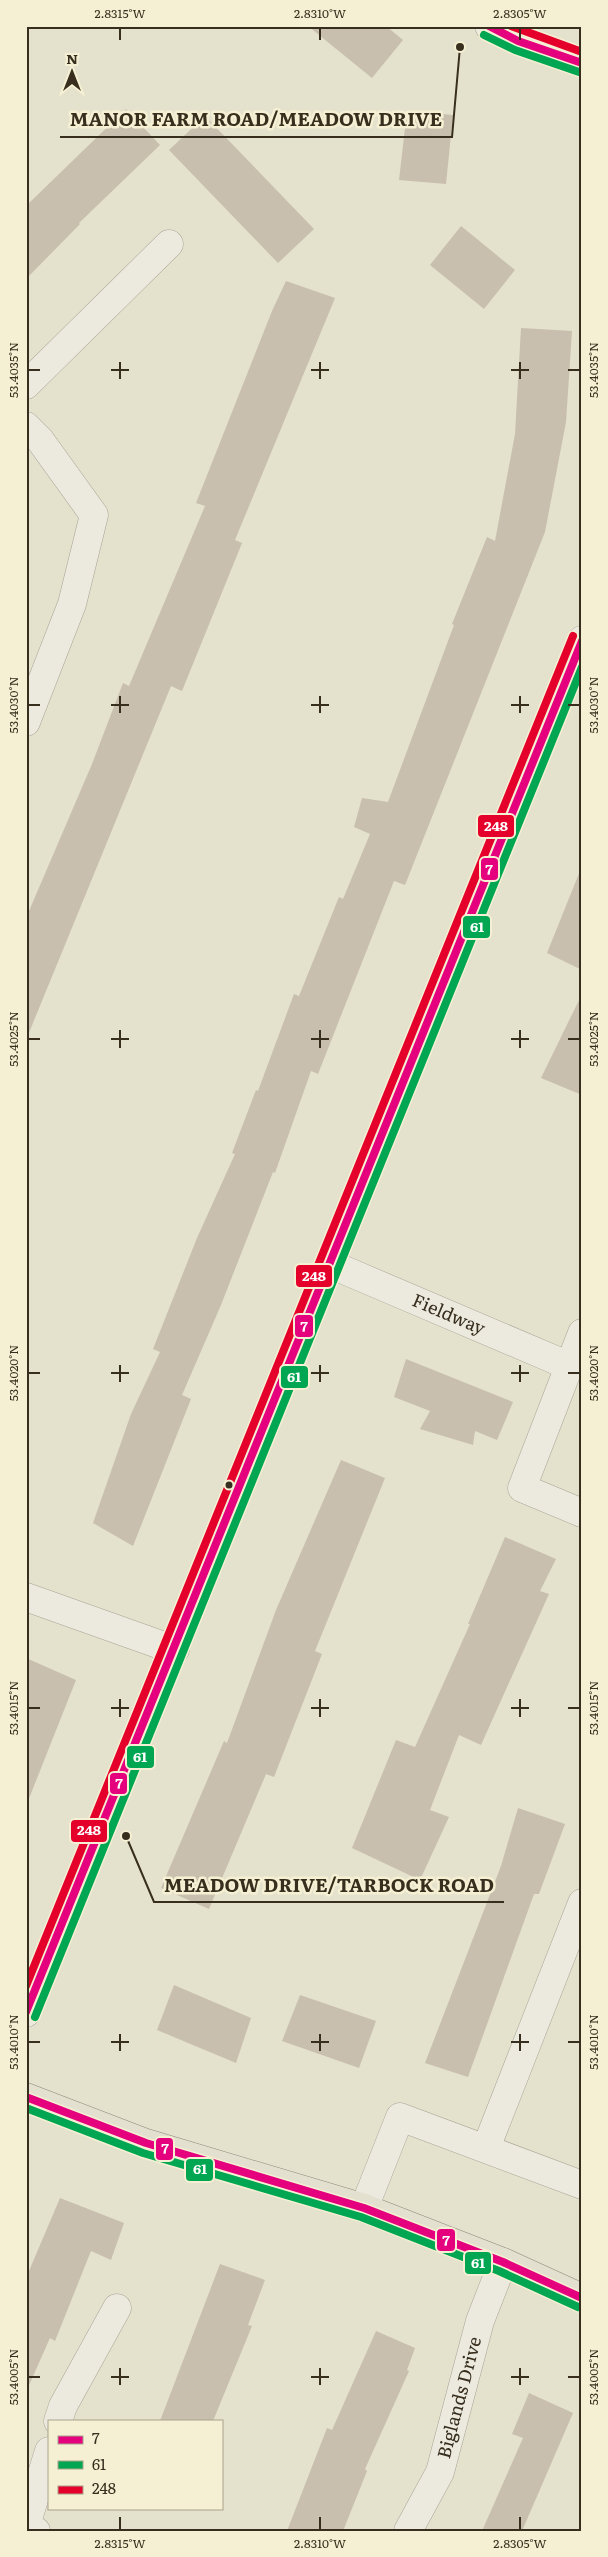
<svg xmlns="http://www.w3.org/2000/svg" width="608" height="2557" font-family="Literata,serif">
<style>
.building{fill:#c8bfae}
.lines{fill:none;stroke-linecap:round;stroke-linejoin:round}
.minor-casing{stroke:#a9a596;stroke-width:29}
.major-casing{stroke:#8f8a7d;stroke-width:29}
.minor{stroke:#eceadf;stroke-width:28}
.major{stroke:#e3e0d0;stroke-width:28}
.bus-1-casing{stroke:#f5f0d3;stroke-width:11}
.bus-2-casing{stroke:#f5f0d3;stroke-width:11}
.bus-3-casing{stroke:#f5f0d3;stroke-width:11}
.bus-1{stroke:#e5007d;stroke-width:8}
.bus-2{stroke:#00a651;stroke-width:8}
.bus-3{stroke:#e4002b;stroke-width:8}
.ticks{fill:none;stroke:#382e1e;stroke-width:2}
.bus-dot{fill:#382e1e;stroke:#f5f0d3;stroke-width:2}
.labels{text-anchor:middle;stroke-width:5;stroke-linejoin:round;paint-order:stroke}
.street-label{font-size:18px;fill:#382e1e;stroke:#f5f0d3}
.leader{fill:none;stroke:#382e1e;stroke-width:2}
.callout-dot{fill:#382e1e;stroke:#f5f0d3;stroke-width:2}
.callout-label{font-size:19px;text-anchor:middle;font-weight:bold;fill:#382e1e;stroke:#f5f0d3;stroke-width:5;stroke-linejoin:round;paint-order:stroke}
.line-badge{stroke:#f5f0d3;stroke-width:2}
.badge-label{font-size:14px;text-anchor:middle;font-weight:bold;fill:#fff}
.neatline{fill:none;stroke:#382e1e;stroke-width:2}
.ticks-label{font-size:12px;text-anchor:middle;fill:#382e1e}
</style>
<rect width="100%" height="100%" fill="#e4e1cd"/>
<!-- building -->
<g class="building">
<path d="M308,26H386L403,40L372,78Z"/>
<path d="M126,109L160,145L79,223L80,224L26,279V206Z"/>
<path d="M407,111L453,115L446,184L399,180Z"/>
<path d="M205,116L314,229L278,263L169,150Z"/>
<path d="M461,226L515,270L484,309L430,265Z"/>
<path d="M286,281L335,298L235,540L242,543L182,691L171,686L26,1040V918L92,764L123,683L129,686L205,506L196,503L272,311Z"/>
<path d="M521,328L572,331L566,422L545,532L405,885L394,881L318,1074L311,1071L275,1173L273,1172L221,1305L182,1395L191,1399L133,1546L93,1523L131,1414L160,1352L153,1349L197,1238L235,1154L232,1153L256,1090L258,1091L294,994L299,996L339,897L343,899L370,834L354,827L362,798L388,802L454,625L452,624L487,537L495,541L515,434Z"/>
<path d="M580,871H582V970L547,953Z"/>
<path d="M582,994V1095L541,1078Z"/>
<path d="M406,1359L513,1402L497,1440L475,1431L473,1445L420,1429L430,1411L394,1397Z"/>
<path d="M341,1460L385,1478L315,1651L322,1654L274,1777L266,1774L209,1909L161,1888L224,1741L227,1743L276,1610Z"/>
<path d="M505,1537L556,1559L540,1591L549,1594L481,1745L459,1735L430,1810L449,1817L420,1880L352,1848L396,1740L415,1747L470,1624H468Z"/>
<path d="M26,1658L76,1680L28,1801L26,1800Z"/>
<path d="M518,1808L565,1824L539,1894H534L468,2077L425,2063L501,1866Z"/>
<path d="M174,1985L251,2018L236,2063L157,2030Z"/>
<path d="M300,1995L376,2021L359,2068L282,2041Z"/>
<path d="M60,2198L124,2223L111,2260L91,2251L55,2341L50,2338L26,2392V2278Z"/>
<path d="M220,2264L265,2280L248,2325L252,2326L213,2421H160Z"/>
<path d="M376,2331L415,2348L407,2370L409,2371L365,2469L367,2471L343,2531H287L327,2428L332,2430Z"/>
<path d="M529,2393L573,2413L522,2531H482L523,2438L512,2434Z"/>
</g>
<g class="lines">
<!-- minor casing -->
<g class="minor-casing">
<g id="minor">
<path d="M489,26L518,41L582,63"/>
<path d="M26,385L169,244"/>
<path d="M26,426L40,440L94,515L72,604L26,722"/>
<path id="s1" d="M330,1264L567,1365"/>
<path d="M582,1333L522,1488L582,1513"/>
<path d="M26,1597L175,1650"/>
<path d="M26,2013L582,640"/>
<path d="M486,2148L582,1903"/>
<path d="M364,2208L400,2117L582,2185"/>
<path d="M58,2421L63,2406L117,2308"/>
<path d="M36,2531L26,2525L49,2451"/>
<path id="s2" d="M408,2531L440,2472L480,2321L503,2262"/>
</g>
</g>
<!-- major casing -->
<g class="major-casing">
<path id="major" d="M26,2097L146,2143L364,2208L503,2262L582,2298"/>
</g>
<!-- minor -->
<use href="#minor" class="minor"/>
<!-- major -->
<use href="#major" class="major"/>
<!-- bus-1 casing -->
<g class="bus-1-casing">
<g id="bus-1">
<path d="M489,26L518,41L582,63"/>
<path d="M26,2012L582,641"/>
<path d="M26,2097L146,2143L364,2208L503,2262L582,2298"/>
</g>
</g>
<!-- bus-2 casing -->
<g class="bus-2-casing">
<g id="bus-2">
<path d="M484,35L515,50L579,72"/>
<path d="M35,2017L582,667"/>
<path d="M26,2108L143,2153L361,2217L499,2271L578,2307"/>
</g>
</g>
<!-- bus-3 casing -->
<g class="bus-3-casing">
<g id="bus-3">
<path d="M511,26L582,52"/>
<path d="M26,1986L573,636"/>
</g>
</g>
<!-- bus-1 -->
<use href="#bus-1" class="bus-1"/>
<!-- bus-2 -->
<use href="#bus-2" class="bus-2"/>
<!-- bus-3 -->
<use href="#bus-3" class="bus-3"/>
</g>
<!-- ticks -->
<path class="ticks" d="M120,28V40M320,28V40M520,28V40M120,362V379M320,362V379M520,362V379M28,370H40M111,370H129M311,370H329M511,370H529M568,370H580M120,696V713M320,696V713M520,696V713M28,705H40M111,705H129M311,705H329M511,705H529M568,705H580M120,1030V1048M320,1030V1048M520,1030V1048M28,1039H40M111,1039H129M311,1039H329M511,1039H529M568,1039H580M120,1365V1382M320,1365V1382M520,1365V1382M28,1373H40M111,1373H129M311,1373H329M511,1373H529M568,1373H580M120,1699V1717M320,1699V1717M520,1699V1717M28,1708H40M111,1708H129M311,1708H329M511,1708H529M568,1708H580M120,2034V2051M320,2034V2051M520,2034V2051M28,2042H40M111,2042H129M311,2042H329M511,2042H529M568,2042H580M120,2368V2385M320,2368V2385M520,2368V2385M28,2377H40M111,2377H129M311,2377H329M511,2377H529M568,2377H580M120,2517V2530M320,2517V2530M520,2517V2530"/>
<!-- markers -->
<circle class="bus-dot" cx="229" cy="1485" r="4.5"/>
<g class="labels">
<!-- street labels -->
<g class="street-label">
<text dy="6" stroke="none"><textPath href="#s1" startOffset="129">Fieldway</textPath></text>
<text dy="6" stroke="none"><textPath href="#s2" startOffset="144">Biglands Drive</textPath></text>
</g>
</g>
<!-- callouts -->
<path class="leader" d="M460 47L452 137H60M126 1836L154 1902H504"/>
<g class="callout-dot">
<circle cx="460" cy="47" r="5"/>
<circle cx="126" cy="1836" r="5"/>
</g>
<g class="callout-label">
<text x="256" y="126">MANOR FARM ROAD/MEADOW DRIVE</text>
<text x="329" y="1892">MEADOW DRIVE/TARBOCK ROAD</text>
</g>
<g class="line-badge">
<rect x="477" y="814" width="38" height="24" rx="5" fill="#e4002b"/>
<rect x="480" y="857" width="19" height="24" rx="5" fill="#e5007d"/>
<rect x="462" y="915" width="29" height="24" rx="5" fill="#00a651"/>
<rect x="295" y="1264" width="38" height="24" rx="5" fill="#e4002b"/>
<rect x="294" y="1314" width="20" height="24" rx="5" fill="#e5007d"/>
<rect x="280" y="1365" width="29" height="24" rx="5" fill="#00a651"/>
<rect x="126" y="1745" width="29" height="24" rx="5" fill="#00a651"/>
<rect x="109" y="1772" width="19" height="23" rx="5" fill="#e5007d"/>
<rect x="70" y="1819" width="38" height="24" rx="5" fill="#e4002b"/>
<rect x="155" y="2137" width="19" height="24" rx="5" fill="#e5007d"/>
<rect x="185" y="2158" width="29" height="24" rx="5" fill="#00a651"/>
<rect x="436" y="2228" width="20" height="24" rx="5" fill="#e5007d"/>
<rect x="464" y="2251" width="28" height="24" rx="5" fill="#00a651"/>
</g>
<g class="badge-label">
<text x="496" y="831">248</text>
<text x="489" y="874">7</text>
<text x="477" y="932">61</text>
<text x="314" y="1281">248</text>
<text x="304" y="1331">7</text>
<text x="294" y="1382">61</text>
<text x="140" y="1762">61</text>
<text x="119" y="1788">7</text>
<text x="89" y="1835">248</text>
<text x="165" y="2153">7</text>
<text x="200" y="2174">61</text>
<text x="446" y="2245">7</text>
<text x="478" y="2268">61</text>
</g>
<!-- border -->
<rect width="608" height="2557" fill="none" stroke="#f5f0d3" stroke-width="55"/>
<!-- legend -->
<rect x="48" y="2420" width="175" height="90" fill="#f5f0d3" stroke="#a9a28b"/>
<rect x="58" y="2436" width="25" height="8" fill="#e5007d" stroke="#a9a28b"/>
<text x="92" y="2444" font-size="15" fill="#382e1e">7</text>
<rect x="58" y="2461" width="25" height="8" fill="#00a651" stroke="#a9a28b"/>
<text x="92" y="2470" font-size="15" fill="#382e1e">61</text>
<rect x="58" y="2486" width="25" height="8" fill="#e4002b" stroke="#a9a28b"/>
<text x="92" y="2494" font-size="15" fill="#382e1e">248</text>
<!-- north arrow -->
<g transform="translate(72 72)" stroke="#f5f0d3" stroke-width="4" paint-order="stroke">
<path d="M0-4L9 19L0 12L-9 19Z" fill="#382e1e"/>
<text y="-8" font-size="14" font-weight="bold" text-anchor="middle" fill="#382e1e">N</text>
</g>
<rect x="28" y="28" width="552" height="2502" class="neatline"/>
<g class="ticks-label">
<text x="120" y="18">2.8315°W</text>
<text x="320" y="18">2.8310°W</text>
<text x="520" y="18">2.8305°W</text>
<text transform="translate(14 370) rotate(-90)" y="4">53.4035°N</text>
<text transform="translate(594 370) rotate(-90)" y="4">53.4035°N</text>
<text transform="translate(14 705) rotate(-90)" y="4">53.4030°N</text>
<text transform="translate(594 705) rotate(-90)" y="4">53.4030°N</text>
<text transform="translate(14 1039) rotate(-90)" y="4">53.4025°N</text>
<text transform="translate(594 1039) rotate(-90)" y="4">53.4025°N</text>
<text transform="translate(14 1373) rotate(-90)" y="4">53.4020°N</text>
<text transform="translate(594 1373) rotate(-90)" y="4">53.4020°N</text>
<text transform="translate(14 1708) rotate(-90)" y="4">53.4015°N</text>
<text transform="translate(594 1708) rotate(-90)" y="4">53.4015°N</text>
<text transform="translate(14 2042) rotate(-90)" y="4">53.4010°N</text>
<text transform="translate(594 2042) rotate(-90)" y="4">53.4010°N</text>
<text transform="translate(14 2377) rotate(-90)" y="4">53.4005°N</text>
<text transform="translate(594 2377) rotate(-90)" y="4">53.4005°N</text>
<text x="120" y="2548">2.8315°W</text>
<text x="320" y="2548">2.8310°W</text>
<text x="520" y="2548">2.8305°W</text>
</g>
</svg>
